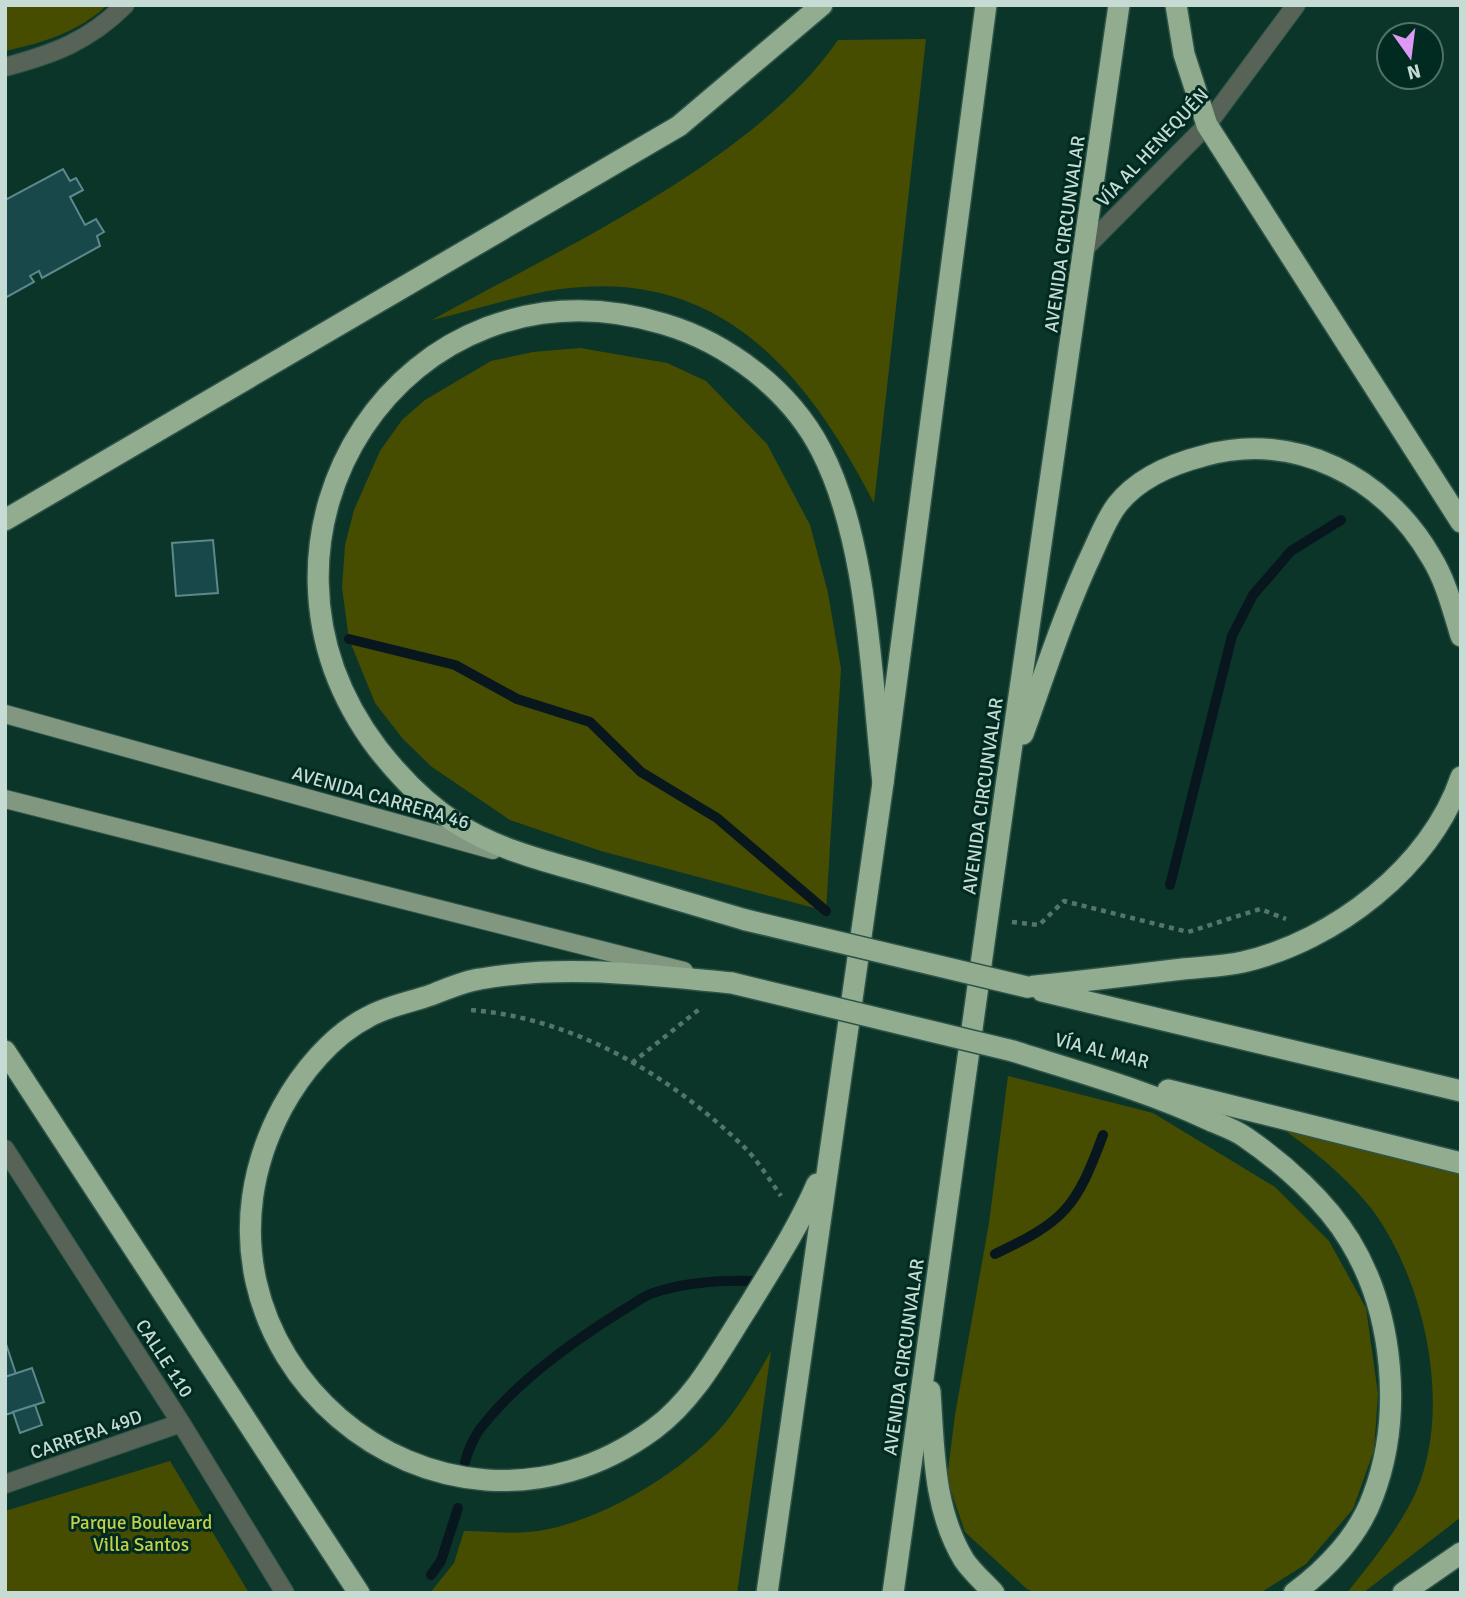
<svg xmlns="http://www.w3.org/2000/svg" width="1466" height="1598" font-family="Signika,sans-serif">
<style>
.green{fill:#474d00}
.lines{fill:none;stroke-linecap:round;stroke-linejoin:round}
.stream{stroke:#08171e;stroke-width:10}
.building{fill:#19484b;stroke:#5c898c;stroke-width:2}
.minor-casing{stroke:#2d5348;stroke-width:20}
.major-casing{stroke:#2d5348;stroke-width:20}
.highway-casing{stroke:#2d5348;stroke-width:24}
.path{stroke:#54756b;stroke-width:4.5;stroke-dasharray:5 5;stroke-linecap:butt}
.minor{stroke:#586357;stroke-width:18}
.major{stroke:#819780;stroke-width:18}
.highway{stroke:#91ac8f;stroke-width:21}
.highway-bridge-casing{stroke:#2d5348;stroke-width:24;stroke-linecap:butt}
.highway-bridge{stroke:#91ac8f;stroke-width:21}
.labels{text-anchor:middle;stroke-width:6;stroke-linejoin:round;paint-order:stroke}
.street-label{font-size:19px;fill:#c6dbd3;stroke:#012b21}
.park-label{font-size:19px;fill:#c3cf49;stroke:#012b21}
</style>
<rect width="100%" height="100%" fill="#0c352a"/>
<!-- green -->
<g class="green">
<path d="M5,5H107C79,32 42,43 5,51Z"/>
<path d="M926,39L874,503C808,375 722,267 561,289C518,295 474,310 432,320C560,249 755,161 838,40Z"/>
<path d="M580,348L667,363L706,381L767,444L810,525L828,593L841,669L826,911L601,851L510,820L432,767L403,739L375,703L349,639L342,588L345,545L354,510L380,451L402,420L425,400L491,361L533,352Z"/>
<path d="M1008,1076L1153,1113L1275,1187L1329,1241L1366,1308L1378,1394L1374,1450L1353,1509L1306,1564L1260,1593H1036L1027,1589L965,1532L947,1479L955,1415L989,1223Z"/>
<path d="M1271,1121L1461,1172V1517L1363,1593H1347C1372,1561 1399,1529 1416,1492C1453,1407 1425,1280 1371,1208C1343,1173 1308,1146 1271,1121Z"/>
<path d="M771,1351L737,1593H430L454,1563L464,1531C485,1531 507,1534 528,1532C591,1527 676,1477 718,1431C740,1407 755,1379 771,1351Z"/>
<path d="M170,1461L249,1593H5V1511Z"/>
</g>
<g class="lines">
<!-- stream -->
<g class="stream">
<path d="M349,639L455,665L517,699L590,722L641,772L717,818L826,911"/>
<path d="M1170,885L1232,636L1253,595L1291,551L1341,520"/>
<path d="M995,1254C1065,1221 1076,1208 1103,1135"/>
<path d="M465,1462C468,1450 475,1434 484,1424C520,1379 572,1342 620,1312C631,1306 641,1297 653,1293C686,1282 719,1280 753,1281"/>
<path d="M431,1575L441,1561L458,1508"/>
</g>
</g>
<!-- building -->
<g class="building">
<path d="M63,169L70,181L76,178L83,190L70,197L85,225L96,219L104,232L97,236L100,246L42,278L39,271L30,276L34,282L5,298V200Z"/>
<path d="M213,540L218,593L176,596L172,543Z"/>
<path d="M6,1344L16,1374L5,1377V1345Z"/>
<path d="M32,1368L44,1402L5,1415V1377Z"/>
<path d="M35,1405L42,1425L20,1433L13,1412Z"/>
</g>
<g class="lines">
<!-- minor casing -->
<g class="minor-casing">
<g id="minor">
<path d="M5,67C54,54 89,41 125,5"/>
<path d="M1085,248L1207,125L1296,5"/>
<path d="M5,1149L181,1423L285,1593"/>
<path d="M5,1484L181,1423"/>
</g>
</g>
<!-- major casing -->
<g class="major-casing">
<g id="major">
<path d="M5,714L493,850"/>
<path d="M5,799L684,971"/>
</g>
</g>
<!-- highway casing -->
<g class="highway-casing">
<g id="highway">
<path d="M1176,5L1184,54L1207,125L1461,522"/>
<path d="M5,520L679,126L822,5"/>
<path d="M1023,734C1045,673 1065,610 1093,551C1100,536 1107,518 1117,505C1138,478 1172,464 1203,456C1295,430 1385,477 1431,557C1446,581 1453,610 1461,636"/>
<path d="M746,920C693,904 640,889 587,873C542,860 496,849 456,823C426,804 400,777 378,749C217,537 404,246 664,324C728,343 790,390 821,450C869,543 871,680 883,783"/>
<path d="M732,983C647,975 565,964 480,979C464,981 447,989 431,995C411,1002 387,1006 368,1017C332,1035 301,1073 282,1108C155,1347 437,1589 654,1429C696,1398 720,1350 748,1307C773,1266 798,1228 817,1184"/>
<path d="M1027,987C1076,982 1125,976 1174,970C1197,967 1221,967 1243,962C1334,941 1431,867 1461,777"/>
<path d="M1042,991L1461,1091"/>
<path d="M5,1051L359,1593"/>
<path d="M1013,1051C1078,1072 1145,1090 1207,1119C1220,1125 1234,1129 1245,1137C1283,1163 1326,1201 1350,1241C1394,1313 1403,1417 1373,1496C1359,1535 1327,1569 1294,1593"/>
<path d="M1168,1090L1461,1163"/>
<path d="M930,1391C934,1449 933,1509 964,1560C972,1572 984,1582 994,1593"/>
<path d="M767,1593L883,783L986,5"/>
<path d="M893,1593L1007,779L1119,5"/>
<path d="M1403,1593L1461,1553"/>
</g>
</g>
<!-- path -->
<g class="path">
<path d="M1012,922L1039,925L1064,901L1188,932L1260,909L1286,919"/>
<path d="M471,1010C574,1018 669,1075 742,1145C757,1159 769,1179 781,1196"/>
<path d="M632,1063L702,1007"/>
</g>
<!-- minor -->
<use href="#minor" class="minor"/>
<!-- major -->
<use href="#major" class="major"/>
<!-- highway -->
<use href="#highway" class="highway"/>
<!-- highway-bridge casing -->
<g class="highway-bridge-casing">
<g id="highway-bridge">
<path d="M746,920L1027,987"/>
<path d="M732,983L1013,1051"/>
</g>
</g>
<!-- highway-bridge -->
<use href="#highway-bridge" class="highway-bridge"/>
</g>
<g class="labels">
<!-- street labels -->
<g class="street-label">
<text transform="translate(1152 147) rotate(-47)" y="7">VÍA AL HENEQUÉN</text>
<text transform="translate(1064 234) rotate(-82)" y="7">AVENIDA CIRCUNVALAR</text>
<text transform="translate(982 796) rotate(-82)" y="7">AVENIDA CIRCUNVALAR</text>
<text transform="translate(381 797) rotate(16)" y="7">AVENIDA CARRERA 46</text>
<text transform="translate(1102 1050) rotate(14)" y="7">VÍA AL MAR</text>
<text transform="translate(903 1357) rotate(-82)" y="7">AVENIDA CIRCUNVALAR</text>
<text transform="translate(165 1358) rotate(57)" y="7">CALLE 110</text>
<text transform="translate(86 1434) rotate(-19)" y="7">CARRERA 49D</text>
</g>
<!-- park labels -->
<g class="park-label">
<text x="141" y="1529">Parque Boulevard<tspan x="141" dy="22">Villa Santos</tspan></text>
</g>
</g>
<!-- border -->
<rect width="1466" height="1598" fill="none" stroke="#c6dbd3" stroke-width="14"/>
<!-- north arrow -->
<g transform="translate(1410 56) rotate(166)"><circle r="33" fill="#012b21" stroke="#507168" stroke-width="2"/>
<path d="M0-5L12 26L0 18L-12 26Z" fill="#dd99f4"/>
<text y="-10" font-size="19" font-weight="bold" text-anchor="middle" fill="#c6dbd3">N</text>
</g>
</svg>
